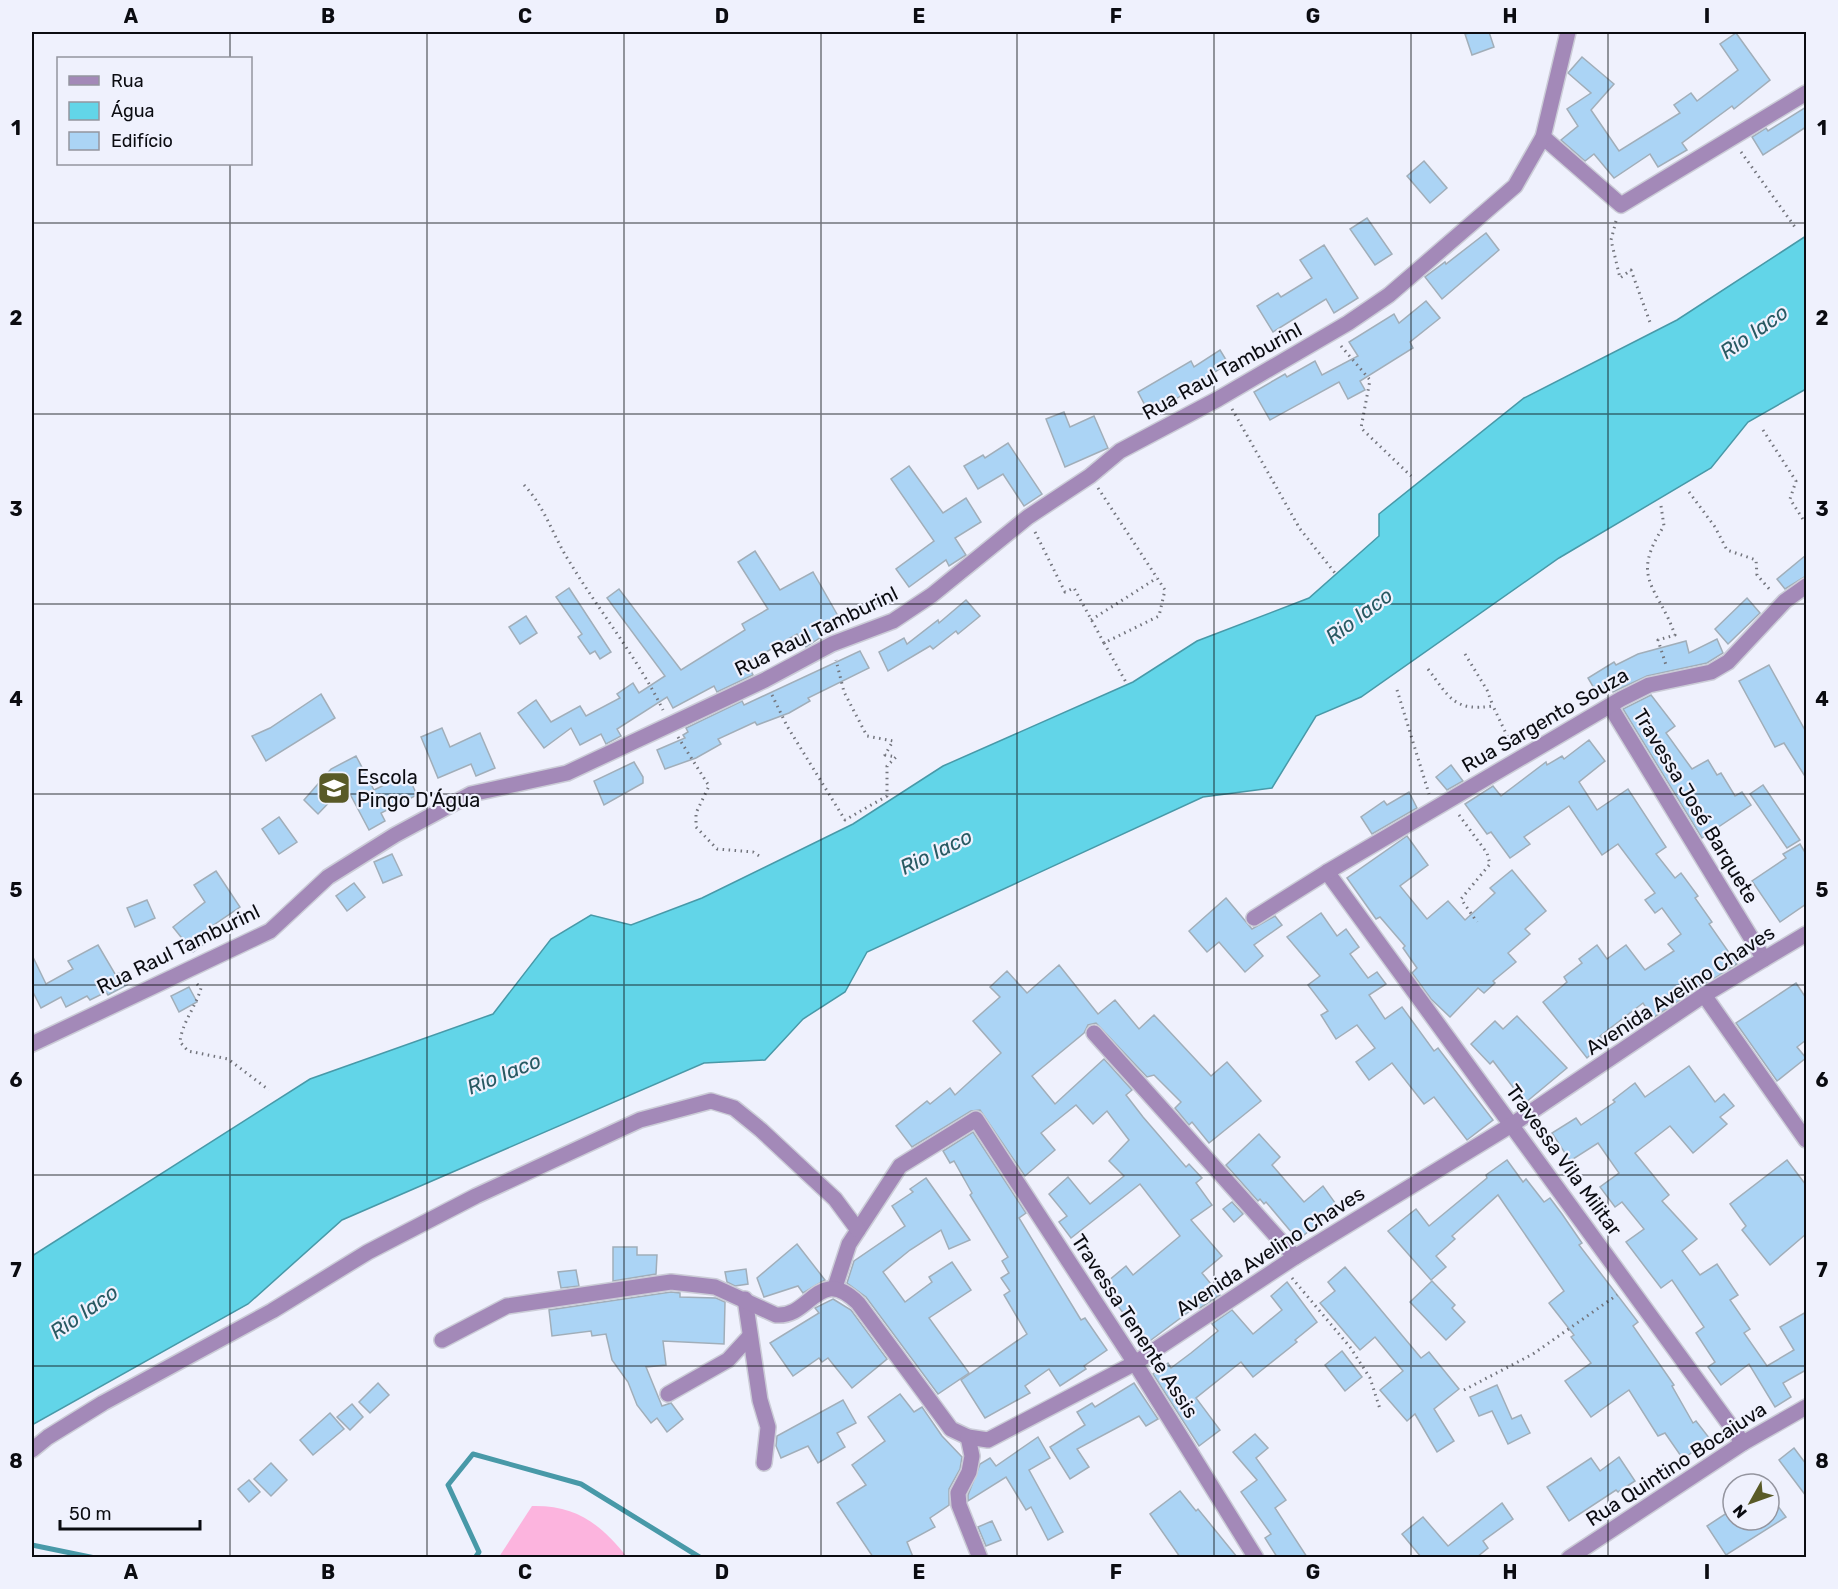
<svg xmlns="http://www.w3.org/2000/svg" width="1838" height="1589" font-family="Rubik,sans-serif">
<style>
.green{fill:#fcb4de}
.water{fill:#62d5e8;stroke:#4899a8;stroke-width:1.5}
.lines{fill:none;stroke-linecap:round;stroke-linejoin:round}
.stream{stroke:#4899a8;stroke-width:5}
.building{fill:#abd4f5;stroke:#a1aeb9;stroke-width:1.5}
.minor-casing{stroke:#cbccd7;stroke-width:18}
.path{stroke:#73757d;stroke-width:3;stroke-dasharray:1.5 4.5;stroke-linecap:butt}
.minor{stroke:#a389b8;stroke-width:15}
.grid{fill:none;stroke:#0b0c11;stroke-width:1.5;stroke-opacity:0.55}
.labels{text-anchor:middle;stroke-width:4.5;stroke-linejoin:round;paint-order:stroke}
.street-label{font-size:20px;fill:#0b0c11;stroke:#eff1fd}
.poi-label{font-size:20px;fill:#0b0c11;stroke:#eff1fd;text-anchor:start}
.water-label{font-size:21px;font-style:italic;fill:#285962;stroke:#eff1fd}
.neatline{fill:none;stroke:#0b0c11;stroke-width:2}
.grid-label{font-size:20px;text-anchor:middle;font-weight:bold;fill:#0b0c11}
</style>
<rect width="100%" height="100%" fill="#eff1fd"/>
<!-- green -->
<path class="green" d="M532,1506C577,1505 600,1524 627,1557H499Z"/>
<!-- water -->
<path class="water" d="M1806,236V389L1748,422L1711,468L1559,558L1361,697L1316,716L1272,788L1203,797L867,952L845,992L803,1019L765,1060L704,1063L342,1220L248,1304L32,1425V1256L310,1079L493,1014L551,939L591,915L631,925L702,898L853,824L943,766L1133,682L1197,641L1309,598L1379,536V514L1524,398L1677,320Z"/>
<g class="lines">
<!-- stream -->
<g class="stream">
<path d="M32,1545L95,1558"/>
<path d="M475,1558L479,1552L448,1485L473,1454L581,1484L701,1558"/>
</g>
</g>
<!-- building -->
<g class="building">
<path d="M1474,32H1489L1494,47L1472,55L1465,34Z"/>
<path d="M1736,33L1770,80L1734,109L1732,106L1682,143L1687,150L1658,167L1650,154L1614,178L1594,154L1585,161L1561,140L1578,126L1567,109L1591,93L1568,73L1582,57L1614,84L1591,110L1619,151L1680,113L1674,105L1691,93L1697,101L1738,70L1720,44Z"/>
<path d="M1806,107V127L1763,155L1752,137L1766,128L1768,131Z"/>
<path d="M1424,161L1447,188L1430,203L1407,176Z"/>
<path d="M1367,218L1392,254L1375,265L1350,229Z"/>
<path d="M1486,233L1499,250L1442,299L1425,277L1445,262L1446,264Z"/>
<path d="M1324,245L1358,298L1334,313L1326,299L1273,332L1257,306L1278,293L1281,297L1312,278L1300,260Z"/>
<path d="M1426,301L1440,318L1410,342L1413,348L1360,381L1365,390L1348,399L1339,382L1270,420L1254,392L1285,374L1287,377L1315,361L1322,375L1358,356L1349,342L1394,314L1399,323Z"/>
<path d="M1220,350L1228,363L1166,406L1164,402L1148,411L1138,392L1191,361L1194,367Z"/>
<path d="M1064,412L1070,427L1094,416L1108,448L1065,467L1046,419Z"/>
<path d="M1008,443L1042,494L1024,506L1003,474L978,489L964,466L983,455L985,458Z"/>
<path d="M909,466L943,513L966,498L981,522L955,538L966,555L949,566L946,560L909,587L896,569L934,541L891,479Z"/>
<path d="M755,551L780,590L813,572L842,623L806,647L797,634L747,663L753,675L717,692L714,686L673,708L667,697L617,729L621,736L606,744L601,734L580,745L571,728L544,748L518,713L536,700L551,722L580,706L586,716L620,698L617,694L633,683L639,693L665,676L607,598L619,589L681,670L745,630L742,624L768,609L738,562Z"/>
<path d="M1806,555V576L1785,589L1777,579Z"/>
<path d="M569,588L611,652L600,659L595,651L590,654L578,637L582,634L556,597Z"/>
<path d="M1747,598L1760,613L1728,644L1715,629Z"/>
<path d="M966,600L980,616L958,634L956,631L933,649L930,646L888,671L879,652L904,638L907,644L938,620L939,623Z"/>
<path d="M526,616L537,633L520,644L509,627Z"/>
<path d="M1717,639L1723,653L1707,663L1647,676L1613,692L1611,688L1598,695L1588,678L1614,662L1616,665L1638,654L1686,641L1689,653Z"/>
<path d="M860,651L869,668L808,698L810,701L789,713L757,725L755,722L718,739L721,744L696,758L665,769L657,750L685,738L683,735L688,732L686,728L742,701L744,705Z"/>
<path d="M1769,665L1806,732V778L1784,743L1775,747L1739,681Z"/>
<path d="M321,694L335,718L266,761L252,736L270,728Z"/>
<path d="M1651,695L1675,726L1666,733L1692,769L1708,760L1717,775L1721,773L1735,796L1742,792L1751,805L1702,838L1623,709Z"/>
<path d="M442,728L450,747L480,733L495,768L476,776L471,764L438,778L421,737Z"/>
<path d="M1589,740L1605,761L1579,782L1597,810L1628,789L1666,847L1656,854L1675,878L1681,873L1698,896L1695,898L1712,922L1709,924L1737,964L1653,1018L1643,1003L1600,1036L1605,1041L1587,1058L1543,1002L1567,982L1564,977L1582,963L1579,959L1597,945L1607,959L1626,945L1645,970L1674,951L1668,944L1681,934L1662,908L1655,913L1645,900L1655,893L1618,844L1602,855L1569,806L1524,837L1530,844L1510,858L1491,832L1487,834L1465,804L1493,786L1501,796L1546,762L1547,765L1562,756L1564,759Z"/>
<path d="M356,756L374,790L407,774L417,795L381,813L385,821L369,830L350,794L345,797L341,790L318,814L304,800L331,769Z"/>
<path d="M634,762L643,777V783L604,805L594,781Z"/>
<path d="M1451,765L1463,781L1447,790L1436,777Z"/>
<path d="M1763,785L1800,840L1787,848L1750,794Z"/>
<path d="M1409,792L1417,808L1372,834L1361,817L1384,801L1387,805Z"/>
<path d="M279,817L297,842L279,854L262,829Z"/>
<path d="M1407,836L1428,865L1400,886L1427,919L1448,901L1465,920L1495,893L1490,888L1512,870L1546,911L1525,929L1530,934L1508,953L1516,962L1493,981L1495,983L1484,993L1478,988L1450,1017L1431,999L1412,973L1417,968L1403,948L1405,946L1380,917L1376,919L1347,878Z"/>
<path d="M1800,844L1806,854V904L1780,922L1752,881L1786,858L1783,854Z"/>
<path d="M392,854L402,875L383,883L374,862Z"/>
<path d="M216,871L240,907L202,933L208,941L193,952L173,927L205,902L194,885Z"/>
<path d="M354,883L365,897L347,911L336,896Z"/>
<path d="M1226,898L1252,929L1275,916L1282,925L1254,945L1263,956L1245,972L1219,942L1207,952L1189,931Z"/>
<path d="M147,900L155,918L135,927L127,908Z"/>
<path d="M1321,913L1337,936L1346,929L1359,947L1350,954L1368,978L1377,972L1386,984L1369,995L1385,1019L1402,1007L1434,1051L1438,1048L1493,1120L1467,1140L1434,1097L1424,1104L1392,1063L1369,1080L1356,1062L1375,1048L1357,1025L1336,1039L1321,1015L1328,1011L1308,985L1320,976L1287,937Z"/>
<path d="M98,945L115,974L121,973L127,985L108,995L106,992L90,1000L87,996L66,1007L61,997L41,1008L32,990V955L46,984L73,969L68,961Z"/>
<path d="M1059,965L1098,1014L1115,1000L1139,1029L1154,1015L1211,1076L1227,1062L1261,1101L1209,1143L1192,1122L1189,1125L1175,1108L1181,1102L1154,1075L1147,1077L1096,1023L1088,1025L1084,1033L1032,1076L1055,1104L1104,1059L1132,1090L1126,1095L1143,1117L1186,1167L1189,1164L1202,1178L1196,1183L1212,1205L1191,1220L1222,1256L1202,1273L1220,1295L1200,1308H1194L1147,1343L1102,1286L1126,1266L1133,1275L1180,1236L1140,1184L1071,1238L1059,1222L1067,1216L1049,1194L1068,1177L1090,1204L1124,1176L1109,1161L1129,1140L1107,1111L1093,1124L1076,1105L1041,1133L1055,1150L1025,1176L980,1110L971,1111L912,1147L896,1126L927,1101L930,1104L950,1088L955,1095L1001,1053L973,1021L1000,997L990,987L1007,971L1027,993Z"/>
<path d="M1796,983L1806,998V1040L1797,1047L1806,1058L1777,1081L1736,1023Z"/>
<path d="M189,987L197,1002L179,1012L171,996Z"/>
<path d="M1517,1016L1567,1068L1525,1103L1493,1061L1490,1064L1471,1044L1495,1021L1503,1029Z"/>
<path d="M1689,1066L1715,1102L1724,1094L1734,1106L1720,1117L1727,1124L1693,1153L1670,1126L1635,1153L1669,1195L1662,1201L1697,1239L1682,1251L1700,1275L1717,1264L1738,1295L1730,1300L1750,1329L1744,1333L1767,1366L1794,1350L1780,1327L1806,1312V1370L1783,1383L1791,1397L1775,1407L1749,1364L1721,1385L1708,1367L1715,1362L1696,1333L1704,1327L1672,1280L1661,1288L1626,1242L1644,1229L1622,1202L1615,1207L1600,1187L1619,1173L1598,1143L1570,1161L1552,1133L1576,1118L1581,1125L1615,1102L1613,1100L1635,1083L1645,1097Z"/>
<path d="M973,1132L1026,1213L1019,1218L1081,1320L1085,1318L1107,1350L1084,1366L1086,1369L1060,1386L1049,1369L1025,1386L1030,1393L985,1418L961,1380L1027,1334L1004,1295L1010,1291L1001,1278L1009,1273L1002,1261L1008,1257L970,1195L972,1193L954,1161L950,1163L943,1151Z"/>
<path d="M1259,1134L1280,1157L1272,1165L1304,1202L1323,1186L1338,1207L1298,1240L1266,1202L1264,1204L1260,1199L1258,1201L1226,1165Z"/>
<path d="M1507,1160L1523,1182L1526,1179L1544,1202L1550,1198L1562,1214L1582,1243L1579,1245L1638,1322L1633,1326L1674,1385L1672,1386L1693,1423L1696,1421L1710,1439L1683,1459L1665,1433L1658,1436L1629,1390L1591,1417L1565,1381L1591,1363L1571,1337L1574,1335L1549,1303L1564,1291L1498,1195L1452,1236L1455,1239L1436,1256L1446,1267L1431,1280L1388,1231L1416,1209L1429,1226L1487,1178L1486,1175Z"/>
<path d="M1787,1160L1806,1185V1234L1770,1265L1742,1230L1746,1226L1730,1204Z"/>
<path d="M926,1178L970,1240L949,1249L941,1230L910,1250L883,1272L905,1302L932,1282L929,1277L952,1262L971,1290L929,1318L969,1373L938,1394L866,1297L847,1283L854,1261L905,1226L892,1206L913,1192L910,1189Z"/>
<path d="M1232,1202L1243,1214L1234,1222L1223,1209Z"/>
<path d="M797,1244L825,1280L803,1293L798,1286L764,1297L757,1278Z"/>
<path d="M613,1247H637V1255H657L656,1274L613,1281Z"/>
<path d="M1345,1267L1421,1358L1429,1352L1459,1389L1434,1409L1454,1441L1437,1452L1415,1414L1407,1421L1380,1390L1403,1371L1375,1337L1360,1350L1320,1303L1335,1291L1328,1282Z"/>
<path d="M746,1269L748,1284L735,1286L727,1282L725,1272Z"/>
<path d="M576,1270L579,1286L561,1288L558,1272Z"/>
<path d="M1432,1281L1455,1305L1452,1308L1465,1322L1446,1340L1410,1302Z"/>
<path d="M1287,1282L1317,1322L1295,1340L1297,1342L1253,1377L1241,1362L1196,1398L1220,1430L1199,1446L1153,1374L1168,1363L1171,1368L1191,1353L1218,1331L1212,1324L1232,1310L1253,1334L1282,1310L1271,1296Z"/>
<path d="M671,1292L680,1293V1297L716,1298L725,1302L724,1344L663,1341L666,1365L646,1367L662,1406L671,1403L683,1419L667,1432L657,1418L651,1423L637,1405L628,1382L612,1360L606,1334L592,1336L591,1331L552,1336L549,1310Z"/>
<path d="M833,1299L851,1310L887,1359L852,1388L828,1358L822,1362L819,1358L793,1376L770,1343L819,1313L815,1308Z"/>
<path d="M1342,1351L1362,1377L1345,1391L1325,1365Z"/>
<path d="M378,1383L389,1395L370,1413L359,1402Z"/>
<path d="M1134,1383L1158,1419L1146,1426L1139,1416L1077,1449L1089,1467L1070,1479L1050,1447L1085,1425L1077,1412L1092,1403L1095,1407Z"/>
<path d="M1497,1385L1512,1419L1521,1415L1530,1433L1508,1444L1492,1411L1479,1416L1470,1397Z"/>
<path d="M900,1394L914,1412L922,1407L942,1436L962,1457L960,1469L949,1489V1505L930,1518L935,1527L907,1542L913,1557H873L837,1503L866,1485L852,1465L885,1441L868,1417Z"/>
<path d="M843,1400L856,1423L837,1433L845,1447L818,1463L808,1446L781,1458L776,1446L777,1436Z"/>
<path d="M352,1404L363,1417L350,1430L337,1417Z"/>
<path d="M330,1413L344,1429L313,1455L300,1440Z"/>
<path d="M1255,1434L1268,1448L1256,1458L1286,1500L1275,1508L1307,1557H1277L1265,1538L1271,1534L1241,1492L1257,1480L1233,1452Z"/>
<path d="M1038,1437L1050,1458L1029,1470L1063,1532L1048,1540L1031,1507L1026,1510L1006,1477L968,1501V1495L980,1464L990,1458L996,1466Z"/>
<path d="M1794,1448L1806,1464V1496L1779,1460Z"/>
<path d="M1619,1457L1635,1481L1618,1492L1616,1490L1569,1521L1547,1487L1591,1458L1600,1471Z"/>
<path d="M271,1463L287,1480L271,1496L254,1479Z"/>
<path d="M249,1480L260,1492L249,1502L238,1489Z"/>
<path d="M1180,1491L1196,1511L1198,1509L1237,1557H1180L1150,1514Z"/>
<path d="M1769,1494L1786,1517L1726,1555L1707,1526L1733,1509V1520H1769Z"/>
<path d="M1502,1503L1513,1519L1483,1541L1488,1548L1477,1557H1421L1402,1534L1423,1517L1448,1546Z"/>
<path d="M992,1521L1001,1540L986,1546L978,1527Z"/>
</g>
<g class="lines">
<!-- minor casing -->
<g class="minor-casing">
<g id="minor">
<path d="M1543,137L1621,205L1806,93"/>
<path d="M1610,706L1764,959"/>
<path d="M1327,872L1743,1443"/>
<path d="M1254,918L1327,872L1621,699L1649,685L1711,672L1728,662L1785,601L1806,586"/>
<path d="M1704,995L1806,1140"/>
<path d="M1094,1033L1295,1257"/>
<path d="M32,1044L270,931L328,877L395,835L471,794L567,773L765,680L832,644L893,621L932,595L1028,517L1090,476L1120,451L1218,399L1348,323L1389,295L1515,186L1543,137L1568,32"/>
<path d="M835,1287L849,1244L900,1166L976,1119L1135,1363L1256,1558"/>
<path d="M745,1299L760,1400L768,1427L764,1463"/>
<path d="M442,1340L507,1306L671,1282L715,1287L776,1315C811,1318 818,1264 858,1303L951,1429L968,1437L988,1440L1135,1363L1295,1257L1513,1124L1704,995L1806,934"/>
<path d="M668,1394L728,1360L750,1336"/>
<path d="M968,1437L972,1456L969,1472L958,1493L959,1505L980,1558"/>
<path d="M32,1450L48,1437L103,1403L272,1311L368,1252L476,1196L640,1120L711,1101L734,1108L761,1130L835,1199L858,1230"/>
<path d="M1569,1558L1743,1443L1806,1407"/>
</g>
</g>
<!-- path -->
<g class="path">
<path d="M1741,152L1795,227"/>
<path d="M1616,221L1611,240L1620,278L1631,270L1651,325"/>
<path d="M1341,346L1370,380L1361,428L1411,476"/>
<path d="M1232,409L1300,529L1335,573"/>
<path d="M1763,430L1796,481L1790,499L1806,524"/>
<path d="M524,485C545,507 553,536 569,561C599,611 637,657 663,710"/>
<path d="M1098,488L1165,590L1159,616L1104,643L1127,684"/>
<path d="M1689,492L1715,527L1727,550L1756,560L1757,575L1771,591"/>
<path d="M1661,506L1664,526C1629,579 1658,586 1675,635L1658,640L1666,665"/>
<path d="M1035,532L1065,592L1074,588L1104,643"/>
<path d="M1091,620L1157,578"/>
<path d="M1465,654L1487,690L1493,706"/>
<path d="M1428,669C1449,697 1454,712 1493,706L1511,744"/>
<path d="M1397,690L1429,794"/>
<path d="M772,695L787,726L845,820L887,796V766L896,757L885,755L893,741L867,736L844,692L836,660"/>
<path d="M678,737L709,786L696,813V827L717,849L753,852L761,857"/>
<path d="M1459,815L1487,853L1490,864L1461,899L1477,922"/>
<path d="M197,984L201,988C196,1007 182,1022 180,1042L188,1051L228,1059L269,1090"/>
<path d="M1292,1278L1350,1347L1370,1378L1380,1409"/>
<path d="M1464,1390L1533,1354L1617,1295"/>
</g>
<!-- minor -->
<use href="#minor" class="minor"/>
</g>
<!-- grid -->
<path class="grid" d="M230,32V58M427,32V1558M624,32V1558M821,32V1558M1017,32V1558M1214,32V1558M1411,32V1558M1608,32V1558M230,164V1558M32,223H1806M32,414H1806M32,604H1806M32,794H1806M32,985H1806M32,1175H1806M32,1366H1806"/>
<!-- icons -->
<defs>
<g id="school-square" transform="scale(1.725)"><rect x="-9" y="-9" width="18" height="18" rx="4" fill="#595a27" stroke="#eff1fd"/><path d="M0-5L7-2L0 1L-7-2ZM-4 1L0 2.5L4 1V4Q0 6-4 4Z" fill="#fff"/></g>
</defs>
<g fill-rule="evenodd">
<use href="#school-square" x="334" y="788"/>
</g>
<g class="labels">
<!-- street labels -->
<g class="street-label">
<text transform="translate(1222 371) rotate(-29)" y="7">Rua Raul Tamburinl</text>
<text transform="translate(816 631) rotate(-26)" y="7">Rua Raul Tamburinl</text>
<text transform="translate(1545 720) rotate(-30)" y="7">Rua Sargento Souza</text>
<text transform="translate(1696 806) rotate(59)" y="7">Travessa José Barquete</text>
<text transform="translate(178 949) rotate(-26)" y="7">Rua Raul Tamburinl</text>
<text transform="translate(1680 990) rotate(-33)" y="7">Avenida Avelino Chaves</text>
<text transform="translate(1564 1160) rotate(54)" y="7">Travessa Vila Militar</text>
<text transform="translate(1270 1251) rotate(-33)" y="7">Avenida Avelino Chaves</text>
<text transform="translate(1135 1326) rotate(57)" y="7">Travessa Tenente Assis</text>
<text transform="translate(1676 1464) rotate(-33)" y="7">Rua Quintino Bocaiuva</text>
</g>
<!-- poi labels -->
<g class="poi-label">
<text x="357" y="784">Escola<tspan x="357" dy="23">Pingo D'Água</tspan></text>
</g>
<!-- water labels -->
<g class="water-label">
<text transform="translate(1754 332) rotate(-35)" y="7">Rio Iaco</text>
<text transform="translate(1359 616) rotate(-37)" y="7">Rio Iaco</text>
<text transform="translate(936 852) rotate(-26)" y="7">Rio Iaco</text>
<text transform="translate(504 1074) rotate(-22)" y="7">Rio Iaco</text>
<text transform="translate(84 1312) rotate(-35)" y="7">Rio Iaco</text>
</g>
</g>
<!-- border -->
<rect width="1838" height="1589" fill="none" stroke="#eff1fd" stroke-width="66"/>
<!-- legend -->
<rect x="57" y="57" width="195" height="108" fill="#eff1fd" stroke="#94959f" stroke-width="1.5"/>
<rect x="69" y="76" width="30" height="9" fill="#a389b8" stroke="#94959f" stroke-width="1.5"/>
<text x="111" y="87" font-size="18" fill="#0b0c11">Rua</text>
<rect x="69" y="102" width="30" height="18" fill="#62d5e8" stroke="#94959f" stroke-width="1.5"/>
<text x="111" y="117" font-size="18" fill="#0b0c11">Água</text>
<rect x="69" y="132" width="30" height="18" fill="#abd4f5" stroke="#94959f" stroke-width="1.5"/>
<text x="111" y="147" font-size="18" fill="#0b0c11">Edifício</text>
<!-- north arrow -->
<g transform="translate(1751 1502) rotate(230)"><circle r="28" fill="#eff1fd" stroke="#94959f" stroke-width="1.5"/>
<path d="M0-4.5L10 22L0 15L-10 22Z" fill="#595a27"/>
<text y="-9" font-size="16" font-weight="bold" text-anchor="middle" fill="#0b0c11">N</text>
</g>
<!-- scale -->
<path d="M60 1520v9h140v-9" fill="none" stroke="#0b0c11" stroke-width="3"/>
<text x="69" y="1520" font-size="18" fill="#0b0c11" stroke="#eff1fd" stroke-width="4.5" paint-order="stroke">50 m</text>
<rect x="33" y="33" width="1772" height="1523" class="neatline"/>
<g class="grid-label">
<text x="131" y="23">A</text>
<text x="328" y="23">B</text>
<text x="525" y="23">C</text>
<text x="722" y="23">D</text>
<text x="919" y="23">E</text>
<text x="1116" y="23">F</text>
<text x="1313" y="23">G</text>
<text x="1510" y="23">H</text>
<text x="1707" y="23">I</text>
<text x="16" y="135">1</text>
<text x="1822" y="135">1</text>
<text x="16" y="325">2</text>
<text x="1822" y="325">2</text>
<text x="16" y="516">3</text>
<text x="1822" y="516">3</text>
<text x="16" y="706">4</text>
<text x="1822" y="706">4</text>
<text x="16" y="897">5</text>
<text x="1822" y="897">5</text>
<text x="16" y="1087">6</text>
<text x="1822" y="1087">6</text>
<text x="16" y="1277">7</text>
<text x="1822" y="1277">7</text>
<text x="16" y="1468">8</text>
<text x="1822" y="1468">8</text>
<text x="131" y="1579">A</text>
<text x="328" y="1579">B</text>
<text x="525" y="1579">C</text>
<text x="722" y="1579">D</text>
<text x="919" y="1579">E</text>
<text x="1116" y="1579">F</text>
<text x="1313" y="1579">G</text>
<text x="1510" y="1579">H</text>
<text x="1707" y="1579">I</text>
</g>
</svg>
